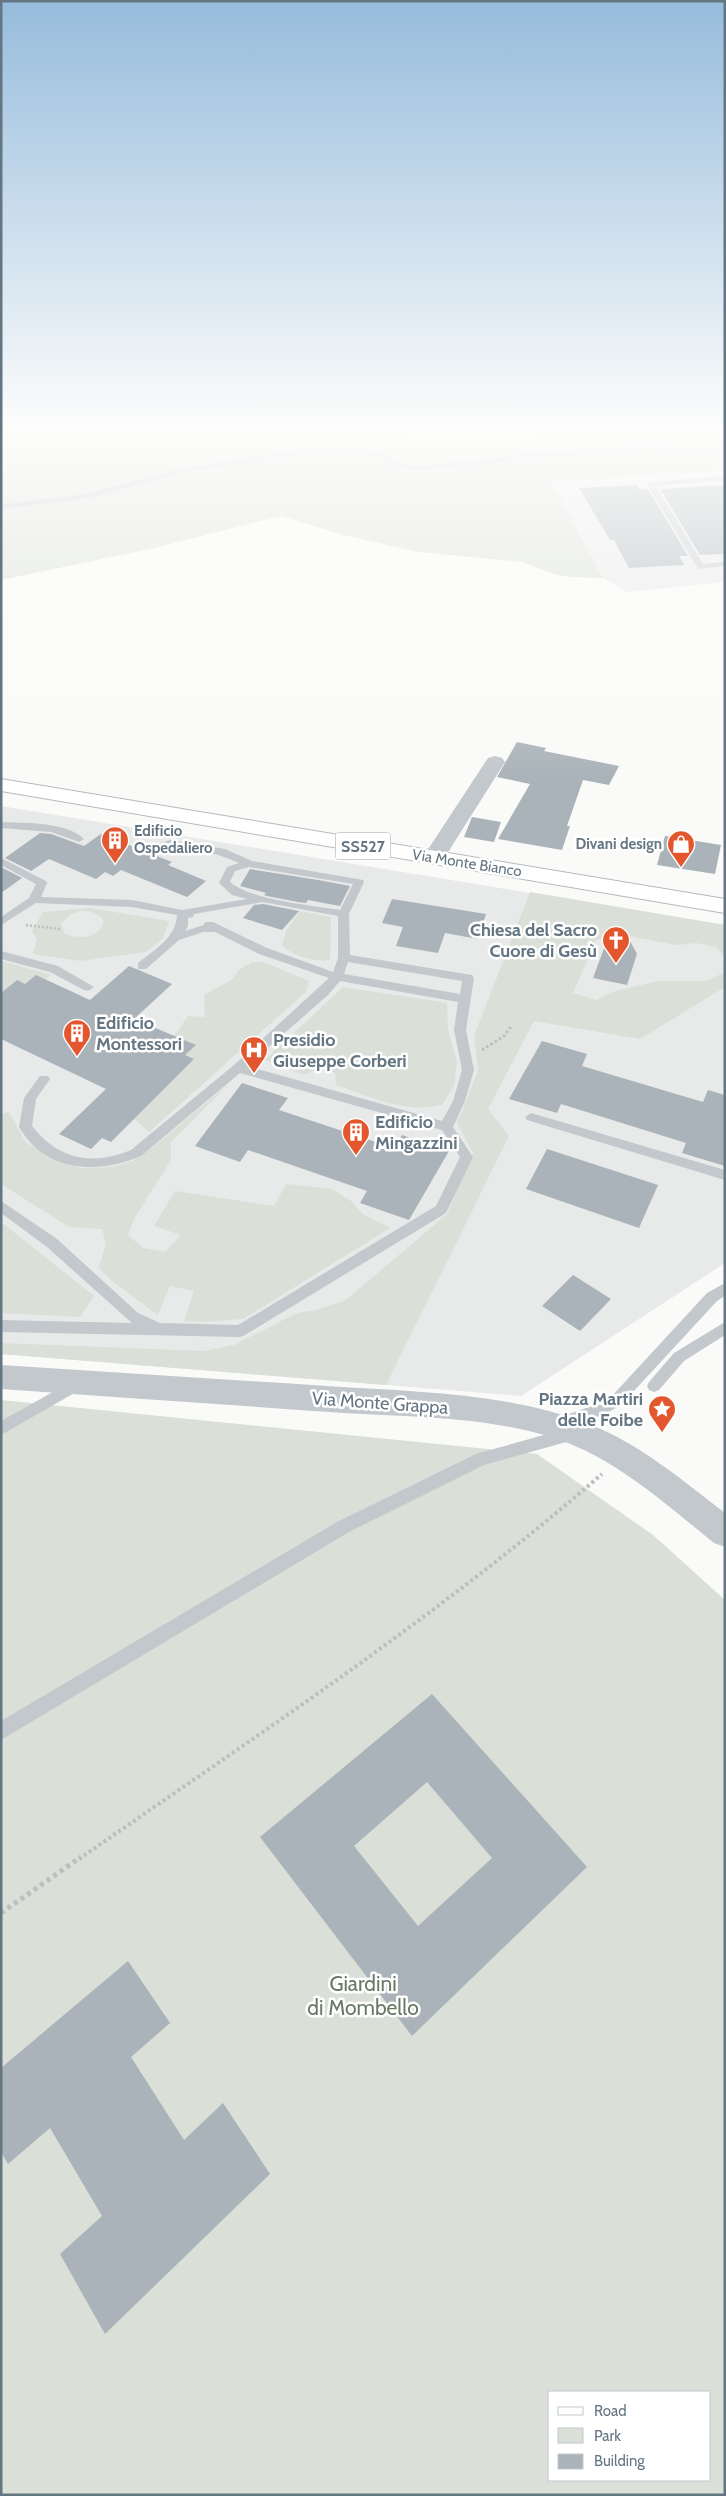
<svg xmlns="http://www.w3.org/2000/svg" width="726" height="2496" font-family="Cabin,sans-serif">
<style>
.built{fill:#e8e9e9}
.green{fill:#dadfd7;fill-rule:evenodd}
.lines{fill:none;stroke-linecap:round;stroke-linejoin:round}
.stream{stroke:#bbc7cb;stroke-width:4.5}
.building{fill:#aab3b9;fill-rule:evenodd}
.primary-casing{stroke:#b5babe;stroke-width:2}
.path-far3{stroke:#bbbfc2;stroke-width:2.5;stroke-dasharray:2 2;stroke-linecap:butt}
.path-far2{stroke:#bbbfc2;stroke-width:3;stroke-dasharray:2.5 2.5;stroke-linecap:butt}
.path-far1{stroke:#bbbfc2;stroke-width:4;stroke-dasharray:3 3;stroke-linecap:butt}
.path{stroke:#bbbfc2;stroke-width:5;stroke-dasharray:4 4;stroke-linecap:butt}
.lane{fill:#c3c8cc;fill-rule:evenodd}
.street{fill:#c3c8cc;fill-rule:evenodd}
.primary{fill:#fff;fill-rule:evenodd}
.labels{text-anchor:middle;stroke-width:5;stroke-linejoin:round;paint-order:stroke}
.far-poi-label{font-size:15px;font-weight:bold;fill:#657683;stroke:#fff;text-anchor:start}
.far-street-label{font-size:15px;fill:#657683;stroke:#fff}
.shield{fill:#fff;stroke:#939fa8;stroke-width:1}
.shield-label{font-size:16px;font-weight:bold;fill:#657683}
.poi-label{font-size:18px;font-weight:bold;fill:#657683;stroke:#fff;text-anchor:start}
.street-label{font-size:18px;fill:#657683;stroke:#fff}
.near-park-label{font-size:21px;fill:#687a64;stroke:#fff}
</style>
<rect width="100%" height="100%" fill="#fafaf8"/>
<!-- built -->
<g class="built">
<path d="M411,429H522V433L411,431Z"/>
<path d="M725,471V582L627,592L603,578L550,481Z"/>
<path d="M1,806L725,925V1263L521,1396L1,1354Z"/>
</g>
<!-- green -->
<g class="green">
<path d="M1,429H411V438L527,437L542,429H725V471L551,481L603,578L570,577L553,574L523,562L418,552L343,535L281,516L150,549L1,580Z"/>
<path d="M530,892L725,925V957L716,947L696,943L677,945L618,934L596,940L573,993L596,1000L612,992L658,981H707L723,973L725,968V987L640,1039L534,1021L488,1109L509,1136L386,1385L1,1354V1343L204,1351L234,1345L297,1313L316,1310L346,1300L447,1214L473,1153L457,1123L478,1071L474,1036Z"/>
<path d="M90,908L169,921L163,938L146,952L81,961L33,954L37,939L32,931L43,912ZM80,911H89L101,917L104,921C100,939 77,940 64,933L61,923L71,914Z"/>
<path d="M300,911L331,917L330,960C313,962 293,956 282,945L286,931Z"/>
<path d="M1,961L52,975L45,979L36,975L25,984L17,980L1,993Z"/>
<path d="M252,962H263L309,981L306,992L149,1132L134,1119L193,1059L185,1055L195,1045L174,1036L188,1016L205,1017L204,995L233,979L239,970Z"/>
<path d="M343,987L447,1003L448,1029L457,1062L454,1085L443,1104C406,1115 372,1097 336,1085L335,1073L320,1068L304,1075L265,1060Z"/>
<path d="M230,1083L171,1142V1160L134,1219L128,1235L143,1248L165,1252L181,1235L154,1226L175,1191L274,1206L286,1184L332,1189L351,1201L363,1214L390,1228L243,1319L205,1322L184,1321L194,1291L170,1286L158,1315L107,1277L99,1267L106,1244L102,1229L69,1227L1,1184V1115L9,1112L26,1143L80,1168L112,1167L133,1161L158,1143Z"/>
<path d="M1,1222L94,1296L80,1317L1,1313Z"/>
<path d="M1,1400L537,1454L653,1535L725,1600V2495H1ZM550,2392H710V2480H550Z"/>
</g>
<g class="lines">
<!-- stream -->
<path class="stream" d="M1,507L87,496L185,470L300,452L340,450L374,453L382,455L397,465L416,468L479,463L532,455L615,451L634,447L647,440H653L674,453L725,448"/>
</g>
<!-- building -->
<g class="building">
<path d="M637,485L640,490L648,489L688,556H679L684,565L629,568L614,540H610L579,488Z"/>
<path d="M725,485V554L700,555L660,489Z"/>
<path d="M517,742L546,748L544,751L619,766L609,785L583,780L567,826H570L562,850L498,839L530,784L497,777Z"/>
<path d="M472,817L501,822L494,842L464,837Z"/>
<path d="M40,833L51,834L84,846L101,834L172,862L168,865L206,881L187,897L121,870L113,876L105,872L96,879L49,859L31,871L5,858Z"/>
<path d="M665,836L721,845L715,874L657,865Z"/>
<path d="M1,867L22,878L1,893Z"/>
<path d="M250,869L318,880L350,886L340,906L308,900L306,903L298,902L267,896L264,895L266,893L240,886Z"/>
<path d="M392,899L486,914L478,939L445,933L438,953L396,946L403,927L382,923Z"/>
<path d="M263,904L299,911L282,930L243,918L254,905Z"/>
<path d="M624,939L630,941L637,954L627,985L593,978L606,943Z"/>
<path d="M129,966L172,984L134,1019L196,1045L185,1055L194,1059L111,1142L102,1138L91,1149L59,1134L106,1089L1,1039V993L17,980L25,984L36,975L90,1000Z"/>
<path d="M542,1041L587,1054L582,1066L703,1102L708,1090L725,1095V1166L682,1153L686,1143L561,1104L557,1113L509,1099Z"/>
<path d="M242,1083L288,1098L279,1110L394,1148L402,1135L449,1151L409,1220L360,1203L367,1191L248,1150L240,1162L195,1146Z"/>
<path d="M547,1149L658,1185L639,1228L526,1189Z"/>
<path d="M573,1275L611,1299L580,1331L542,1306Z"/>
<path d="M432,1694L587,1867L412,2036L260,1837ZM427,1782L492,1858L418,1926L354,1846Z"/>
<path d="M128,1961L170,2023L131,2057L184,2140L223,2103L270,2174L105,2334L60,2254L102,2216L50,2128L8,2164L1,2152V2068Z"/>
</g>
<g class="lines">
<!-- primary casing -->
<g class="primary-casing">
<path id="primary" d="M1,779L725,899V913L1,791Z"/>
</g>
<!-- path-far3 -->
<path class="path-far3" d="M26,925L60,929"/>
<!-- path-far2 -->
<path class="path-far2" d="M482,1050L504,1036L512,1025"/>
<!-- path-far1 -->
<path class="path-far1" d="M79,1859C256,1736 440,1615 602,1474"/>
<!-- path -->
<path class="path" d="M1,1913L81,1857"/>
<!-- lane -->
<g class="lane">
<path d="M725,476V480L656,486L703,564L725,562V566L698,569L647,484L651,482Z"/>
<path d="M1,822C24,823 68,822 84,839L79,842L51,832L1,828Z"/>
<path d="M170,840L225,849L252,861L363,880L364,882L349,914L350,955L472,975L474,978L466,1030L474,1070L465,1101L453,1127L473,1157L446,1213L245,1335L240,1337L1,1332V1320L132,1323L47,1247L1,1213V1201L57,1239L138,1313L160,1323L238,1325L436,1206L460,1157L442,1130L240,1073L141,1156C97,1175 45,1172 19,1127L24,1098L40,1076H48L50,1079L36,1099L32,1126C59,1160 92,1166 131,1150L234,1065L329,978L259,954L215,932H203L179,940L146,969H138V963C154,950 176,938 177,915L132,907L36,903L1,925V917L29,898L36,884L1,865V858L46,881L47,883L41,897L132,900L182,910L247,899L232,895L219,883L227,867L239,863C210,850 181,844 149,851L144,848ZM249,867L353,884L340,910C311,905 251,900 230,882L235,871ZM263,902L338,916V958L333,972L267,948L213,922H205L204,925L185,931L188,926V918L193,917L194,914ZM348,962L462,981L460,994L344,974ZM340,981L458,1002L454,1030L462,1070L453,1101L442,1121L247,1066L328,995Z"/>
<path d="M1,951L58,966L94,987L88,991L84,990L50,972L1,959Z"/>
<path d="M531,1113L725,1170V1180L527,1120L525,1117Z"/>
<path d="M725,1283V1296L717,1301L621,1405L605,1414L556,1431L551,1430L548,1425L551,1420L595,1405L611,1397L707,1293Z"/>
<path d="M725,1322V1335L684,1361L659,1390L654,1392L649,1390L647,1386L649,1382L674,1353Z"/>
<path d="M78,1378L83,1380L85,1384L83,1388L1,1435V1421Z"/>
<path d="M572,1427L577,1429L580,1434L577,1439L484,1465L349,1532L1,1740V1721L337,1522L476,1454Z"/>
</g>
<!-- street -->
<g class="street">
<path d="M495,756L502,758L505,762L445,857L441,861L434,863L427,861L423,857L488,758Z"/>
<path d="M1,1365C110,1372 218,1379 327,1386C415,1392 506,1392 589,1424C640,1444 682,1480 725,1513V1547L714,1543C668,1506 623,1465 568,1443C502,1417 414,1417 344,1413C230,1405 116,1397 1,1389Z"/>
</g>
<!-- primary -->
<use href="#primary" class="primary"/>
</g>
<!-- sky -->
<linearGradient id="sky" x2="0" y2="1"><stop stop-color="#96bcdc"/><stop offset="0.55" stop-color="#fdfdfc"/><stop offset="1" stop-color="#fdfdfc" stop-opacity="0"/></linearGradient>
<rect width="726" height="779" fill="url(#sky)"/>
<!-- icons -->
<defs>
<g id="building-pin" transform="scale(1.4375)"><path d="M0 17L-7.5 6A9.5 9.5 0 1 1 7.5 6Z" fill="#e4572e" stroke="#fff"/><path d="M-4-6H4V6H1V3H-1V6H-4ZM-2.5-4.3h1.7v1.8h-1.7ZM.8-4.3h1.7v1.8H.8ZM-2.5-1h1.7V.8h-1.7ZM.8-1h1.7V.8H.8Z" fill="#fff"/></g>
<g id="shop-pin" transform="scale(1.4375)"><path d="M0 17L-7.5 6A9.5 9.5 0 1 1 7.5 6Z" fill="#e4572e" stroke="#fff"/><path d="M-5-2.5h2.3a2.7 3.5 0 0 1 5.4 0H5L5.5 6h-11ZM-1.5-2.5h3a1.5 2.3 0 0 0-3 0Z" fill="#fff"/></g>
<g id="church-pin" transform="scale(1.4375)"><path d="M0 17L-7.5 6A9.5 9.5 0 1 1 7.5 6Z" fill="#e4572e" stroke="#fff"/><path d="M-1.2-6h2.4v3.5h3.3v2.4h-3.3V6h-2.4V-.1h-3.3v-2.4h3.3Z" fill="#fff"/></g>
<g id="hospital-pin" transform="scale(1.4375)"><path d="M0 17L-7.5 6A9.5 9.5 0 1 1 7.5 6Z" fill="#e4572e" stroke="#fff"/><path d="M-5-5h3v3.5h4V-5h3V5h-3V1.5h-4V5h-3Z" fill="#fff"/></g>
<g id="sight-pin" transform="scale(1.4375)"><path d="M0 17L-7.5 6A9.5 9.5 0 1 1 7.5 6Z" fill="#e4572e" stroke="#fff"/><path d="M0-6L1.8-2.2L6-1.7L2.9 1.2L3.7 5.4L0 3.3L-3.7 5.4L-2.9 1.2L-6-1.7L-1.8-2.2Z" fill="#fff"/></g>
</defs>
<g fill-rule="evenodd">
<use href="#building-pin" x="115" y="840"/>
<use href="#shop-pin" x="681" y="844"/>
<use href="#church-pin" x="616" y="940"/>
<use href="#building-pin" x="77" y="1033"/>
<use href="#hospital-pin" x="254" y="1050"/>
<use href="#building-pin" x="356" y="1132"/>
<use href="#sight-pin" x="662" y="1409"/>
</g>
<g class="labels">
<!-- far-poi labels -->
<g class="far-poi-label">
<text x="134" y="836">Edificio<tspan x="134" dy="17">Ospedaliero</tspan></text>
<text x="662" y="849" text-anchor="end">Divani design</text>
</g>
<!-- far-street labels -->
<g class="far-street-label">
<text transform="translate(467 863) rotate(9)" y="5">Via Monte Bianco</text>
</g>
<!-- shield labels -->
<rect class="shield" x="335.5" y="832.5" width="55" height="27" rx="4"/>
<g class="shield-label">
<text x="363" y="852">SS527</text>
</g>
<!-- poi labels -->
<g class="poi-label">
<text x="597" y="936" text-anchor="end">Chiesa del Sacro<tspan x="597" dy="21">Cuore di Gesù</tspan></text>
<text x="96" y="1029">Edificio<tspan x="96" dy="21">Montessori</tspan></text>
<text x="273" y="1046">Presidio<tspan x="273" dy="21">Giuseppe Corberi</tspan></text>
<text x="375" y="1128">Edificio<tspan x="375" dy="21">Mingazzini</tspan></text>
<text x="643" y="1405" text-anchor="end">Piazza Martiri<tspan x="643" dy="21">delle Foibe</tspan></text>
</g>
<!-- street labels -->
<g class="street-label">
<text transform="translate(380 1403) rotate(4)" y="6">Via Monte Grappa</text>
</g>
<!-- near-park labels -->
<g class="near-park-label">
<text x="363" y="1991">Giardini<tspan x="363" dy="24">di Mombello</tspan></text>
</g>
</g>
<!-- border -->
<rect width="726" height="2496" fill="none" stroke="#657683" stroke-width="5"/>
<!-- legend -->
<rect x="548" y="2391" width="162" height="90" fill="#ffffff" stroke="#c1c8cd"/>
<rect x="558" y="2407" width="25" height="8" fill="#ffffff" stroke="#c1c8cd"/>
<text x="594" y="2416" font-size="15" fill="#657683">Road</text>
<rect x="558" y="2428" width="25" height="15" fill="#dadfd7" stroke="#c1c8cd"/>
<text x="594" y="2441" font-size="15" fill="#657683">Park</text>
<rect x="558" y="2454" width="25" height="15" fill="#aab3b9" stroke="#c1c8cd"/>
<text x="594" y="2466" font-size="15" fill="#657683">Building</text>
</svg>
